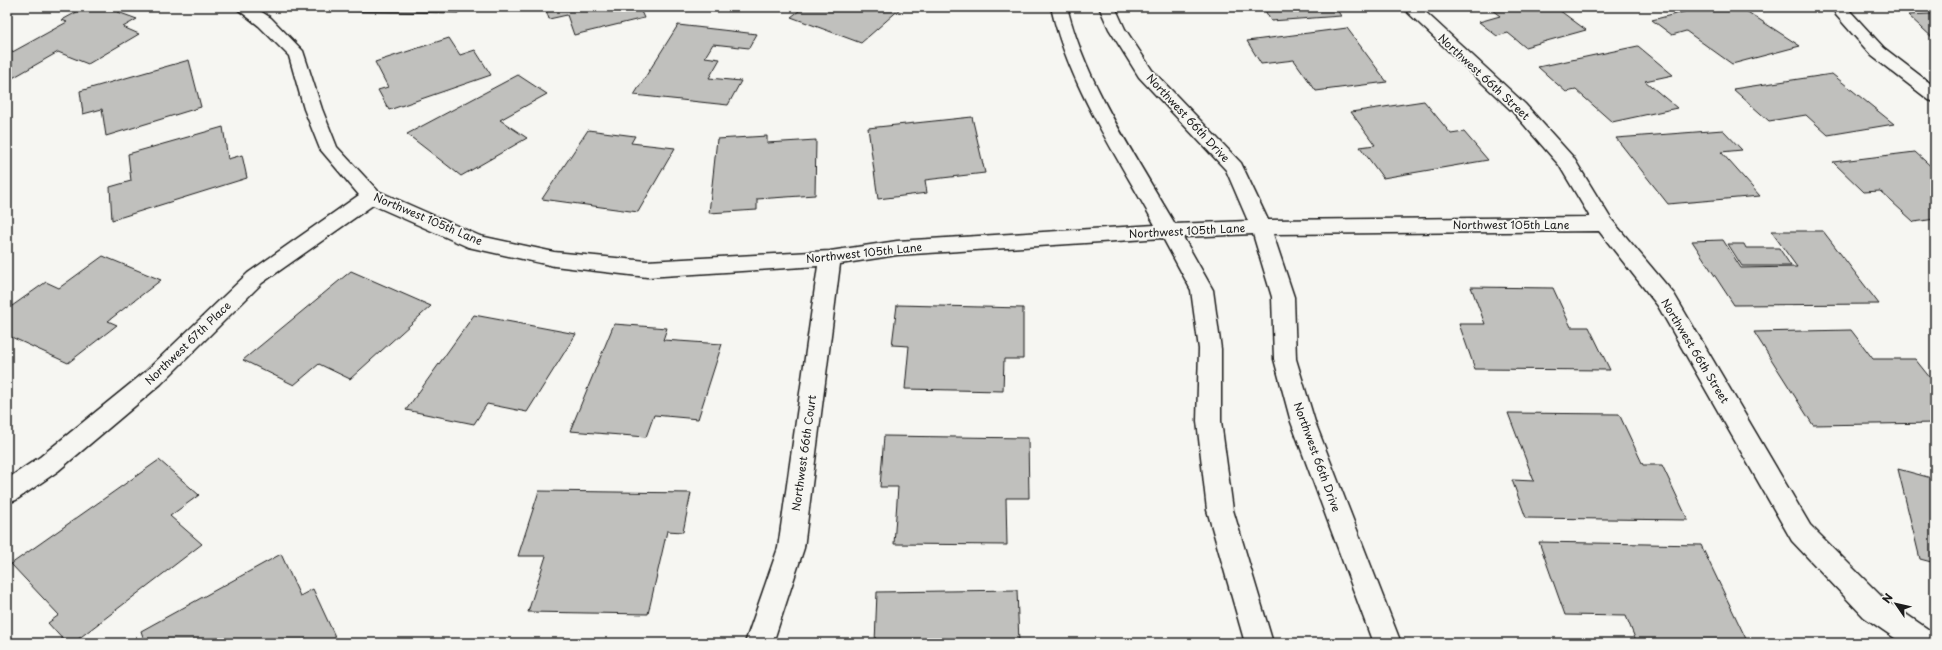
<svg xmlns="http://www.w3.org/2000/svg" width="1942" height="650" font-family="'Playpen Sans',sans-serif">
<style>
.building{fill:#c0c0bd;stroke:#1c1c1c}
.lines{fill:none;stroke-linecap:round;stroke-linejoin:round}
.minor-casing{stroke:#1c1c1c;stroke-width:3}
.minor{fill:#f6f6f2;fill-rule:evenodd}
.labels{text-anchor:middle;stroke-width:3.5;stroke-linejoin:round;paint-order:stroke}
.street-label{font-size:11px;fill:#1c1c1c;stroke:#f6f6f2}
</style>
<rect width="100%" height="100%" fill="#f6f6f2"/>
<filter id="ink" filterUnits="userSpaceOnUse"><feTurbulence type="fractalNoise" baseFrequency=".025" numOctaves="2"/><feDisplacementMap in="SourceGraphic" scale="8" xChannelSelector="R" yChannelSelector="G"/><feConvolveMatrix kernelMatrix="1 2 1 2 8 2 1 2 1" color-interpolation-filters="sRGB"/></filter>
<g filter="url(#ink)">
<!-- building -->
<g class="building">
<path d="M86,7H104L137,19L123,27L139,34L88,64L58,52L9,80L7,79V55L67,22L62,20Z"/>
<path d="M331,7H462L458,13L328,11Z"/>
<path d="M545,7H639L644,18L574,35L567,15L549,19Z"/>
<path d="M804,7H902L861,43L791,17Z"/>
<path d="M1263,7H1335L1341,16L1271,21Z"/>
<path d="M1488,7H1568L1559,10L1586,30L1525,47L1508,33L1497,36L1479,22L1500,16Z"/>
<path d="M1703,7H1740L1800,46L1732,64L1686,31L1672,35L1652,20Z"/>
<path d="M1931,14L1935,18V40L1908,15Z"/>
<path d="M678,25L757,34L749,48L713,44L705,57L720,59L709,78L741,81L728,105L634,95Z"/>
<path d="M1347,28L1387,82L1316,91L1294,60L1261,64L1247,41Z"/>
<path d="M449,38L460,55L475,50L491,75L389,110L378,90L388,87L375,62Z"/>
<path d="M1638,46L1673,75L1645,81L1677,108L1612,122L1576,90L1566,92L1538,67Z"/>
<path d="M189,60L201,107L106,136L102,109L83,114L80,91Z"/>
<path d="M1832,74L1894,124L1828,135L1806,115L1769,121L1733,89Z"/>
<path d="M518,75L547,94L500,120L527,138L461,176L407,134Z"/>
<path d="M1424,101L1451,134L1464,132L1488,160L1383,178L1360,147L1375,145L1351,112Z"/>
<path d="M972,117L985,173L925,180L927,193L878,199L868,128Z"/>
<path d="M223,127L228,159L242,155L247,178L112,220L110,187L131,181L128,154Z"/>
<path d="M588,130L635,136L631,143L675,148L638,212L542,199Z"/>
<path d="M1723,130L1742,150L1721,152L1760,196L1668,204L1616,138Z"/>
<path d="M767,136V143L816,140L815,195L757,199V210L709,213L717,139Z"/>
<path d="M1915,152L1935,170V219L1914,222L1880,191L1864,192L1833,162Z"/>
<path d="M1771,231H1823L1879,304L1734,305L1692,241L1723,240L1741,268L1797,267Z"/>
<path d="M1728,244H1744L1746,248H1779L1791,266H1742Z"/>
<path d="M103,256L161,280L108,321L117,325L68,363L7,335V304L12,306L46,282L59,288Z"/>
<path d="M351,271L431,306L350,379L319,364L294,385L243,360Z"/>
<path d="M1471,287L1553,288L1571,327H1589L1610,370L1475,369L1459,324H1485Z"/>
<path d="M897,305L1023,308V359H1004L1003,391L905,389L909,346L892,345Z"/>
<path d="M474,315L576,334L527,412L487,404L474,424L406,410Z"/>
<path d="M614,324L667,328L663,340L722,344L698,419L654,415L646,437L570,431Z"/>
<path d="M1851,330L1873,359H1915L1935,384V423L1813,425L1754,332Z"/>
<path d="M1508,413L1619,414L1643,465H1662L1688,520L1526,518L1512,480L1534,481Z"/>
<path d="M884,436L1028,438L1029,498H1006L1007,545L894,544L898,487H880Z"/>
<path d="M159,460L199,495L170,516L202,544L73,643H66L48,623L59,615L11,564Z"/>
<path d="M1898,469L1935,479V563L1920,559Z"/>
<path d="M539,491L691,493L683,532L667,531L648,614L528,612L546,556H518Z"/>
<path d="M1539,542L1701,545L1748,643H1637L1626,616L1565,615Z"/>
<path d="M281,554L300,596L313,589L338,643H145L141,631Z"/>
<path d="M1017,590L1019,643H875L877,592Z"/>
</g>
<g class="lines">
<!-- minor casing -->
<g class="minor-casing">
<g id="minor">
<path d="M235,7H254L271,18L303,51L322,109L337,147L378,191L480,236L554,252L647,261L830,251L897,241L1155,225C1117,156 1068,84 1051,7H1067C1086,84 1135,155 1175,224L1248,221L1226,170L1139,77L1109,29L1099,7H1115L1125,29L1152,70L1241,163L1268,220L1590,217L1559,165L1513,112L1402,7H1420L1525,104L1573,157L1611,219L1674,294L1810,525L1884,599L1935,634V643H1902L1864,617L1792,541L1658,306L1599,231L1273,234L1294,297L1296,359L1315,422L1401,643H1373L1291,422L1274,359L1272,297L1253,234L1183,237L1213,290L1221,349V421L1233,510L1273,643H1245L1207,510L1197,421L1199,349L1191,290L1163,238L897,255L840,264L804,548L773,643H745L778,548L818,266L647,277L554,266L468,247L373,205L262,283L161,384L58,471L16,500L7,503V479L40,457L145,372L248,273L359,195L320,149L304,109L289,56L259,26Z"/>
<path d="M1833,7H1849L1850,11L1884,48L1935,87V102L1929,100L1872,56L1836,15Z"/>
</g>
</g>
<!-- minor -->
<use href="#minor" class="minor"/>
</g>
</g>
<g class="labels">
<!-- street labels -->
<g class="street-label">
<text transform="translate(1484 77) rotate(43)" y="4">Northwest 66th Street</text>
<text transform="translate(1188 118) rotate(47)" y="4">Northwest 66th Drive</text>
<text transform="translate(428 219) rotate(23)" y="4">Northwest 105th Lane</text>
<text x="1511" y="229">Northwest 105th Lane</text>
<text transform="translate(1187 231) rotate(-3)" y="4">Northwest 105th Lane</text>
<text transform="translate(864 253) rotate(-6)" y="4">Northwest 105th Lane</text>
<text transform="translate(188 343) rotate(-44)" y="4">Northwest 67th Place</text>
<text transform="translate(1695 351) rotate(59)" y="4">Northwest 66th Street</text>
<text transform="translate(804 453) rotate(-82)" y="4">Northwest 66th Court</text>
<text transform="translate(1317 457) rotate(70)" y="4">Northwest 66th Drive</text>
</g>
</g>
<!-- margin -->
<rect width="1942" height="650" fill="none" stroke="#f6f6f2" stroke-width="24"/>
<rect x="12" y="12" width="1918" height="626" fill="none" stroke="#1c1c1c" stroke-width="1.5" filter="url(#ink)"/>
<!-- north arrow -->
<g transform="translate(1896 604) rotate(304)" stroke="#f6f6f2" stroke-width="3" paint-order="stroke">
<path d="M0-3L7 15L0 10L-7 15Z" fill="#1c1c1c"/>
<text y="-6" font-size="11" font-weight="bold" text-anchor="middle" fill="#1c1c1c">N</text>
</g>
</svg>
